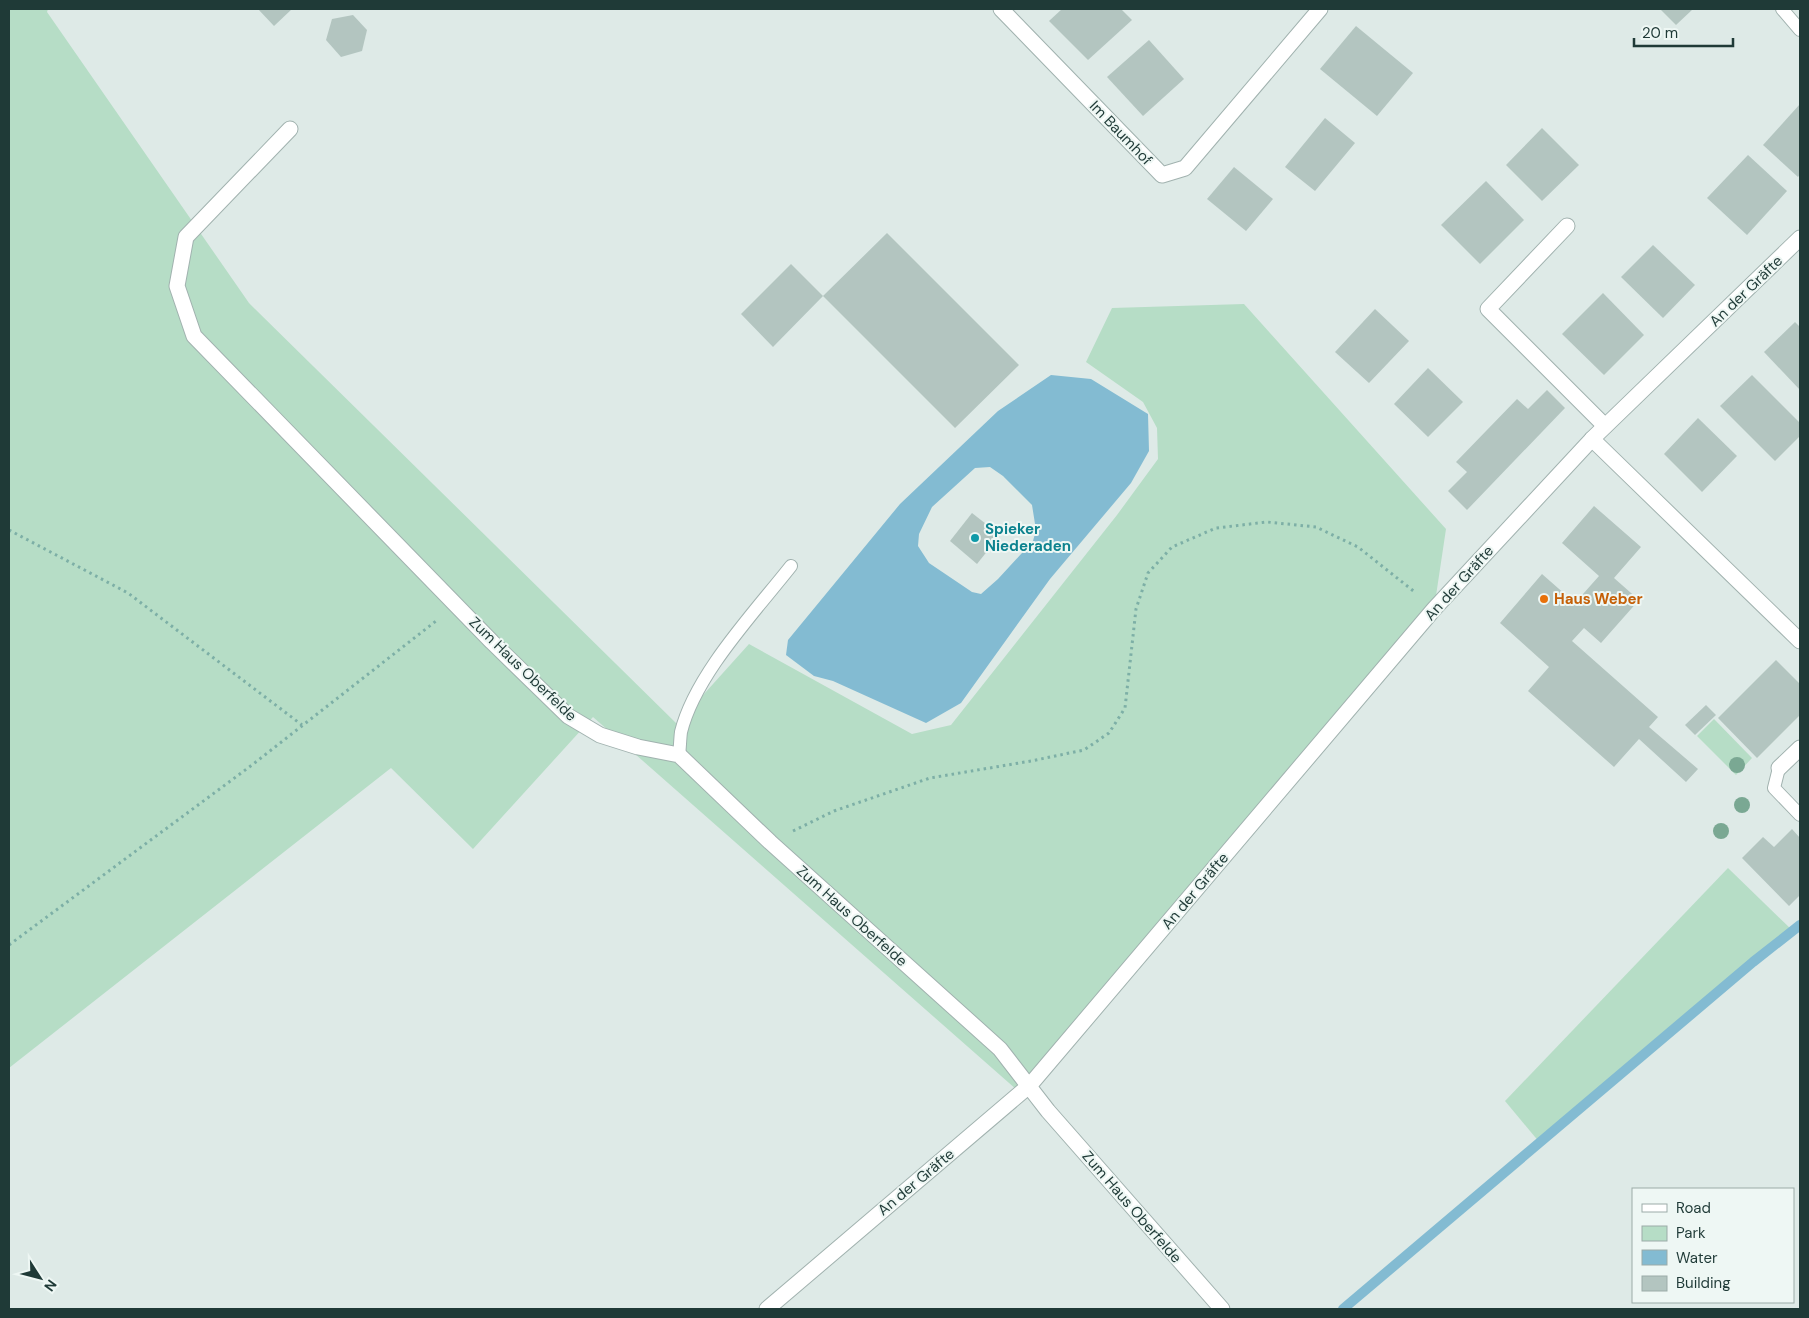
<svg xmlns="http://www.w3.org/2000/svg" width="1809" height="1318" font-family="'DM Sans',sans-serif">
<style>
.green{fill:#b6ddc6}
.water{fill:#83bbd2;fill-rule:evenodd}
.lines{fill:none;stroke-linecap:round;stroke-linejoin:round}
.stream{stroke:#83bbd2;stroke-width:10}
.building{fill:#b3c5c0}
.lane-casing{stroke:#a1b2af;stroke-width:14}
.street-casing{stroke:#a1b2af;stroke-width:17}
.path{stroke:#7dafa6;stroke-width:3;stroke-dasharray:2.5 4;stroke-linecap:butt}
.lane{stroke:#fff;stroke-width:12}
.street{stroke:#fff;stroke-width:15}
.tree{fill:#7aa893}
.culture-dot{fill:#0f9aa8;stroke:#eef7f4;stroke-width:2}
.food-dot{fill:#e8710a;stroke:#eef7f4;stroke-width:2}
.labels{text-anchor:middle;stroke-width:4;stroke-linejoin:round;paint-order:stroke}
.street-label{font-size:15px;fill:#1f3a37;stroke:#eef7f4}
.culture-label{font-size:15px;font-weight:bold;fill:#0d838f;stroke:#eef7f4;text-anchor:start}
.food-label{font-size:15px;font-weight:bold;fill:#c56008;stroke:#eef7f4;text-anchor:start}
</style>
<rect width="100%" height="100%" fill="#deeae7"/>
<!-- green -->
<g class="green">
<path d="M9,9H48L47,12L249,303L677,724L749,644L912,734L951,725L1117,515L1158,459L1157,428L1143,402L1086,362L1112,308L1244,304L1446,529L1434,609L1017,1090L593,717L473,849L391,768L9,1068Z"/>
<path d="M1714,719L1752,758L1736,775L1697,736Z"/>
<path d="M1728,868L1793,931L1540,1143L1505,1101Z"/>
</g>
<!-- water -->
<path class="water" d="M1051,375L1091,379L1148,414L1149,451L1131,483L1050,579L961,703L926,723L833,681L814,676L786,655L788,640L900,504L998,411ZM990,467L1003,476L1032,505L1036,530L1033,541L998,579L981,594L972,592L929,563L918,546L919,534L932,507L975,468Z"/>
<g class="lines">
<!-- stream -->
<path class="stream" d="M1343,1309L1753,962L1800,925"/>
</g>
<!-- building -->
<g class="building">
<path d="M258,9H292L274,26Z"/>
<path d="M1062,9H1121L1132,20L1088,60L1049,21Z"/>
<path d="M1660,9H1693L1676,25Z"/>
<path d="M353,15L367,30L362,51L341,57L326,40L332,19Z"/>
<path d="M1356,26L1413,73L1377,116L1320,69Z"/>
<path d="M1149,40L1184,79L1143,116L1107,77Z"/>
<path d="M1800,104V174L1798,177L1763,145Z"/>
<path d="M1325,118L1355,143L1315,191L1285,167Z"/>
<path d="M1542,128L1579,165L1542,201L1506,165Z"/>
<path d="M1748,155L1787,191L1747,235L1707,198Z"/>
<path d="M1234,167L1273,199L1246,231L1207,199Z"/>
<path d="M1486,181L1524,220L1480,264L1441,225Z"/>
<path d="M887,233L1019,365L955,428L823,296L773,347L741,314L791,264L823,296Z"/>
<path d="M1653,245L1695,285L1663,318L1621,277Z"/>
<path d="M1603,293L1644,335L1604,375L1562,334Z"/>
<path d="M1375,309L1409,341L1369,383L1335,352Z"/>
<path d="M1795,322L1800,327V390L1764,352Z"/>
<path d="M1428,368L1463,402L1428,437L1394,404Z"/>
<path d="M1752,375L1800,423V436L1775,461L1720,406Z"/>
<path d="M1547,390L1565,408L1467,510L1448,491L1467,472L1456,462L1517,399L1528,409Z"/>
<path d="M1698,418L1737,456L1702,492L1664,454Z"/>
<path d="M1594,506L1641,547L1614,578L1639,600L1601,643L1584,628L1572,641L1658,717L1649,727L1698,769L1686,782L1639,739L1614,767L1528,691L1549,667L1500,623L1542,574L1575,603L1599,576L1562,543Z"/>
<path d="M972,513L1000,535L977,564L950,541Z"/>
<path d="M1776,660L1800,684V715L1757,758L1718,718Z"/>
<path d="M1706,705L1716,715L1695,735L1685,725Z"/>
<path d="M1792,829L1800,838V895L1789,906L1742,858L1763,837L1774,847Z"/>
</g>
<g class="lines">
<!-- lane casing -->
<g class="lane-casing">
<g id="lane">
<path d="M1782,9L1800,30"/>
<path d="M679,755C680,748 680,740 681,732C695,675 754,613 791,566"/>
<path d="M1779,768L1774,788L1800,815"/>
</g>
</g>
<!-- street casing -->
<g class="street-casing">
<g id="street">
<path d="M1001,9L1162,175L1185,168L1320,9"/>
<path d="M290,129L186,237L177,286L194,336L492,642L568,716L600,735L638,747L679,755L770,842L1000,1049L1048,1111L1222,1309"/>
<path d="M1567,226L1488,309L1605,426"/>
<path d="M1592,439L1800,641"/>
<path d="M1779,768L1800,748"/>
<path d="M767,1309L1030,1085L1434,609L1592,439L1800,238"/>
</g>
</g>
<!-- path -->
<g class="path">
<path d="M9,530L128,593L302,725"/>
<path d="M793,831L834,811L930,778L1031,761L1084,750L1109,733L1125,708L1136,609L1148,573L1172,547L1216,528L1267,522L1316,527L1358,547L1416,593"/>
<path d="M9,945L252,765L436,621"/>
</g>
<!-- lane -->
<use href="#lane" class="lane"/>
<!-- street -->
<use href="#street" class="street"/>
</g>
<!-- trees -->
<g class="tree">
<circle cx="1737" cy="765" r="8"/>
<circle cx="1742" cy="805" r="8"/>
<circle cx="1721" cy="831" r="8"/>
</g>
<!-- markers -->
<circle class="culture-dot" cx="975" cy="538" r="5"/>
<circle class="food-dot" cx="1544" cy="599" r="5"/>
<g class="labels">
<!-- street labels -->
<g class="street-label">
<text transform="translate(1121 133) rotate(46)" y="5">Im Baumhof</text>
<text transform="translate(1746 291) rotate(-44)" y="5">An der Gräfte</text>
<text transform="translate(1459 583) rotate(-48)" y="5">An der Gräfte</text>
<text transform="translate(523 669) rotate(44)" y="5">Zum Haus Oberfelde</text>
<text transform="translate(1195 891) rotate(-50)" y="5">An der Gräfte</text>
<text transform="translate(852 916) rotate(42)" y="5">Zum Haus Oberfelde</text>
<text transform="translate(916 1182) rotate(-40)" y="5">An der Gräfte</text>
<text transform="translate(1132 1207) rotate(49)" y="5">Zum Haus Oberfelde</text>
</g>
<!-- culture labels -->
<g class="culture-label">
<text x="985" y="534">Spieker<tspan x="985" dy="17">Niederaden</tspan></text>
</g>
<!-- food labels -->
<g class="food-label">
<text x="1554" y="604">Haus Weber</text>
</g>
</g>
<!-- border -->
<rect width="1809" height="1318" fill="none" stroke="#1f3a37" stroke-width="20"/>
<!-- legend -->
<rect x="1632" y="1188" width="162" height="115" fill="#eef7f4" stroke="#9baba8"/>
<rect x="1642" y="1204" width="25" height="8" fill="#ffffff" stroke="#9baba8"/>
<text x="1676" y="1213" font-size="15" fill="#1f3a37">Road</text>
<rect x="1642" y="1226" width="25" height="15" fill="#b6ddc6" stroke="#9baba8"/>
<text x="1676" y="1238" font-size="15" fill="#1f3a37">Park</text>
<rect x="1642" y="1250" width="25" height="15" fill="#83bbd2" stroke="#9baba8"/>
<text x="1676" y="1263" font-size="15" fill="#1f3a37">Water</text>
<rect x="1642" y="1276" width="25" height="15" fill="#b3c5c0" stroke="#9baba8"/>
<text x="1676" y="1288" font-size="15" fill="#1f3a37">Building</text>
<!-- north arrow -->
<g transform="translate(40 1278) rotate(126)" stroke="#eef7f4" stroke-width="4" paint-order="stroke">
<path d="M0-4L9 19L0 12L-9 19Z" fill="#1f3a37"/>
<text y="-8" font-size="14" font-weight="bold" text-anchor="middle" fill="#1f3a37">N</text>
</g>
<!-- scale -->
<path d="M1634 38v8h99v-8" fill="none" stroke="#1f3a37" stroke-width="2.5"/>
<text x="1642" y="38" font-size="15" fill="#1f3a37" stroke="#eef7f4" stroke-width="4" paint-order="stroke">20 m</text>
</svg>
